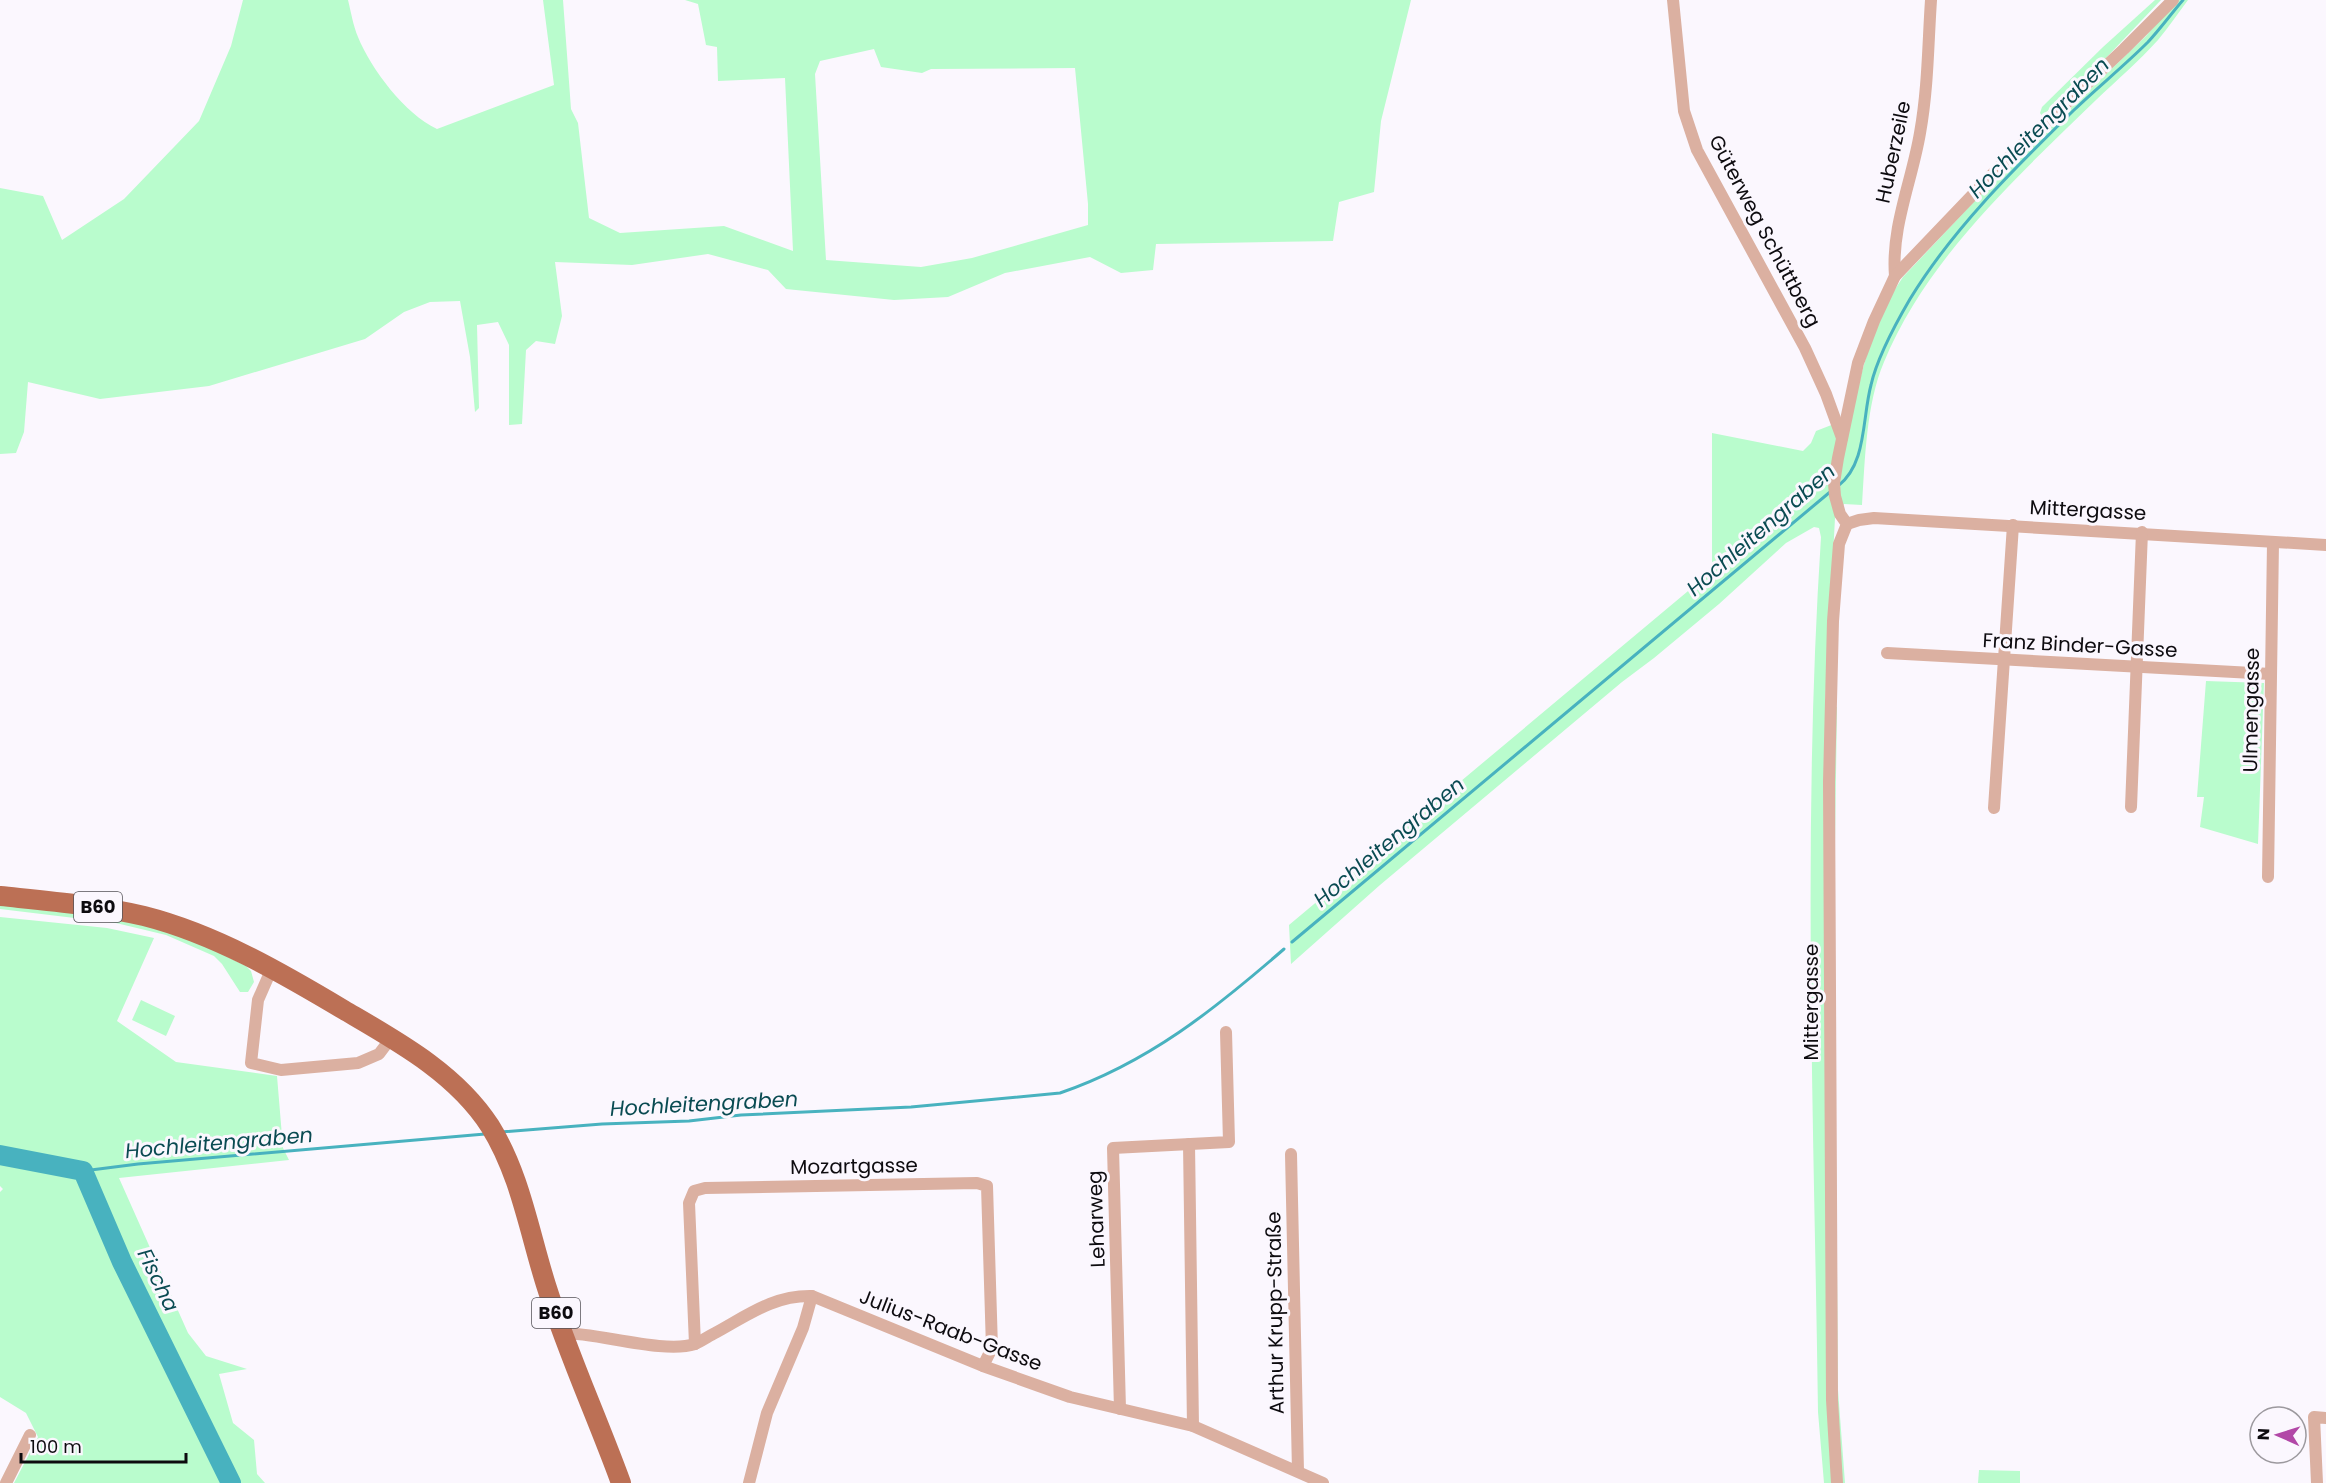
<svg xmlns="http://www.w3.org/2000/svg" width="2326" height="1483" font-family="Poppins,sans-serif">
<style>
.green{fill:#b9fccd;fill-rule:evenodd}
.lines{fill:none;stroke-linecap:round;stroke-linejoin:round}
.stream{stroke:#48b2bf;stroke-width:3}
.river{stroke:#48b2bf;stroke-width:20}
.street{stroke:#dbb0a1;stroke-width:12}
.primary{stroke:#bc7055;stroke-width:20}
.labels{text-anchor:middle;stroke-width:6;stroke-linejoin:round;paint-order:stroke}
.shield{fill:#fbf7fe;stroke:#545257;stroke-width:1.5}
.shield-label{font-size:18px;font-weight:bold;fill:#0d0b0f}
.street-label{font-size:20px;fill:#0d0b0f;stroke:#fbf7fe}
.water-label{font-size:21px;font-style:italic;fill:#0a4b52;stroke:#fbf7fe}
</style>
<rect width="100%" height="100%" fill="#fbf7fe"/>
<!-- green -->
<g class="green">
<path d="M243,0H348C351,12 353,25 358,37C371,69 405,114 437,129L554,85L543,0H563L571,109L578,123L589,218L620,233L724,226L793,251L785,78L718,81L717,47L706,45L698,4L685,0H1411L1381,121L1374,192L1339,202L1333,241L1156,244L1153,270L1121,273L1090,257L1005,273L948,297L894,300L786,289L768,270L708,254L632,265L555,262L562,316L555,344L536,341L526,350L522,424L509,425V345L498,322L477,325L479,408L475,412L470,357L460,301L430,302L404,312L365,339L209,386L100,399L28,382L24,432L16,453L0,454V188L43,196L62,240L124,199L199,121L231,46ZM874,49L881,67L922,73L931,69L1075,68L1088,204V225L972,258L921,267L826,260L815,74L820,61Z"/>
<path d="M2155,0H2161L2103,61L2042,116L2040,113L2042,107L2103,47Z"/>
<path d="M2177,0H2188C2178,13 2169,27 2158,40C2139,61 2117,80 2096,100C2017,177 1927,258 1884,362C1866,404 1865,460 1862,505L1844,504L1835,518L1825,705L1837,707L1834,911L1838,1390L1845,1483H1824L1818,1412C1814,1120 1802,828 1821,537L1819,528L1814,527L1786,543L1719,604L1654,658L1622,682L1380,885L1291,964L1289,925L1712,571V433L1803,451L1811,443L1816,431L1852,417C1861,369 1875,318 1903,277L1987,188L2146,36Z"/>
<path d="M2206,681L2264,683L2258,844L2200,827L2204,797H2197Z"/>
<path d="M0,901L141,921L207,947L246,966L251,971L254,982L248,992H240L222,964L214,956L166,935L116,923L0,909Z"/>
<path d="M0,917L107,928L154,938L117,1021L176,1062L277,1076L283,1148L289,1160L119,1178L188,1333L206,1356L247,1369L219,1374L233,1423L254,1440L257,1474L265,1483H14L38,1437L26,1413L0,1397V1192L3,1189L0,1186Z"/>
<path d="M141,1000L175,1016L166,1036L132,1020Z"/>
<path d="M1979,1470L2020,1471V1483H1978Z"/>
</g>
<g class="lines">
<!-- stream -->
<g class="stream">
<path d="M1838,486C1867,464 1862,418 1871,385C1877,358 1896,323 1910,299C1954,227 2015,168 2074,110C2098,87 2124,66 2148,42C2160,29 2171,14 2183,0"/>
<path d="M1292,942L1830,492"/>
<path d="M501,1132L602,1124L689,1121L741,1115L911,1107L1060,1093C1148,1063 1215,1009 1284,949"/>
<path d="M83,1171L138,1164L485,1134"/>
</g>
<!-- river -->
<path class="river" d="M0,1155L83,1171L122,1262L231,1483"/>
<!-- street -->
<g class="street">
<path d="M1673,0L1684,111L1697,150L1805,348L1826,394L1842,438"/>
<path d="M1895,276C1891,227 1912,181 1920,133C1928,89 1928,44 1931,0"/>
<path d="M1847,524L1859,520L1874,518L2326,545"/>
<path d="M1887,653L2271,674"/>
<path d="M2131,807L2142,532"/>
<path d="M1994,808L2013,525"/>
<path d="M2268,877L2273,543"/>
<path d="M272,968L258,1000L251,1063L281,1070L358,1063L379,1054L391,1038"/>
<path d="M1189,1144L1193,1426"/>
<path d="M1291,1154L1298,1471"/>
<path d="M563,1333C599,1333 664,1354 695,1344C702,1341 709,1336 715,1333C748,1315 774,1295 812,1296L983,1366L1070,1397L1193,1426L1323,1483"/>
<path d="M695,1344L689,1203L694,1191L705,1188L977,1183L987,1186L992,1348L983,1366"/>
<path d="M1120,1409L1113,1148L1229,1142L1226,1032"/>
<path d="M6,1483L30,1435"/>
<path d="M749,1483L767,1413L803,1328L812,1296"/>
<path d="M1837,1483L1832,1400L1829,782L1833,621L1839,544L1847,524L1840,514L1835,496L1834,483L1838,458L1858,363L1874,321L1895,276L2007,159L2124,49L2173,0"/>
<path d="M2317,1483L2314,1417L2326,1418"/>
</g>
<!-- primary -->
<path class="primary" d="M0,896C48,901 97,905 144,916C215,934 282,973 344,1010C397,1041 456,1073 490,1126C520,1174 529,1231 546,1285C567,1352 597,1417 621,1483"/>
</g>
<g class="labels">
<!-- shield labels -->
<g class="shield">
<rect x="74" y="892" width="48" height="30" rx="4.5"/>
<rect x="532" y="1298" width="48" height="30" rx="4.5"/>
</g>
<g class="shield-label">
<text x="98" y="913">B60</text>
<text x="556" y="1319">B60</text>
</g>
<!-- street labels -->
<g class="street-label">
<text transform="translate(1893 152) rotate(-78)" y="7">Huberzeile</text>
<text transform="translate(1765 231) rotate(62)" y="7">Güterweg Schüttberg</text>
<text transform="translate(2088 510) rotate(3)" y="7">Mittergasse</text>
<text transform="translate(2080 645) rotate(3)" y="7">Franz Binder-Gasse</text>
<text transform="translate(2251 710) rotate(-89)" y="7">Ulmengasse</text>
<text transform="translate(1811 1002) rotate(-90)" y="7">Mittergasse</text>
<text transform="translate(854 1166) rotate(-1)" y="7">Mozartgasse</text>
<text transform="translate(1096 1219) rotate(-92)" y="7">Leharweg</text>
<text transform="translate(1275 1313) rotate(-91)" y="7">Arthur Krupp-Straße</text>
<text transform="translate(951 1330) rotate(21)" y="7">Julius-Raab-Gasse</text>
</g>
<!-- water labels -->
<g class="water-label">
<text transform="translate(2039 128) rotate(-45)" y="7">Hochleitengraben</text>
<text transform="translate(1761 530) rotate(-41)" y="7">Hochleitengraben</text>
<text transform="translate(1389 842) rotate(-40)" y="7">Hochleitengraben</text>
<text transform="translate(704 1104) rotate(-3)" y="7">Hochleitengraben</text>
<text transform="translate(219 1143) rotate(-5)" y="7">Hochleitengraben</text>
<text transform="translate(158 1280) rotate(64)" y="7">Fischa</text>
</g>
</g>
<!-- north arrow -->
<g transform="translate(2278 1435) rotate(273)"><circle r="28" fill="#fbf7fe" stroke="#9c999e" stroke-width="1.5"/>
<path d="M0-4.5L10 22L0 15L-10 22Z" fill="#b247a7"/>
<text y="-9" font-size="16" font-weight="bold" text-anchor="middle" fill="#0d0b0f">N</text>
</g>
<!-- scale -->
<path d="M21 1453v9h165v-9" fill="none" stroke="#0d0b0f" stroke-width="3"/>
<text x="30" y="1453" font-size="18" fill="#0d0b0f" stroke="#fbf7fe" stroke-width="4.5" paint-order="stroke">100 m</text>
</svg>
